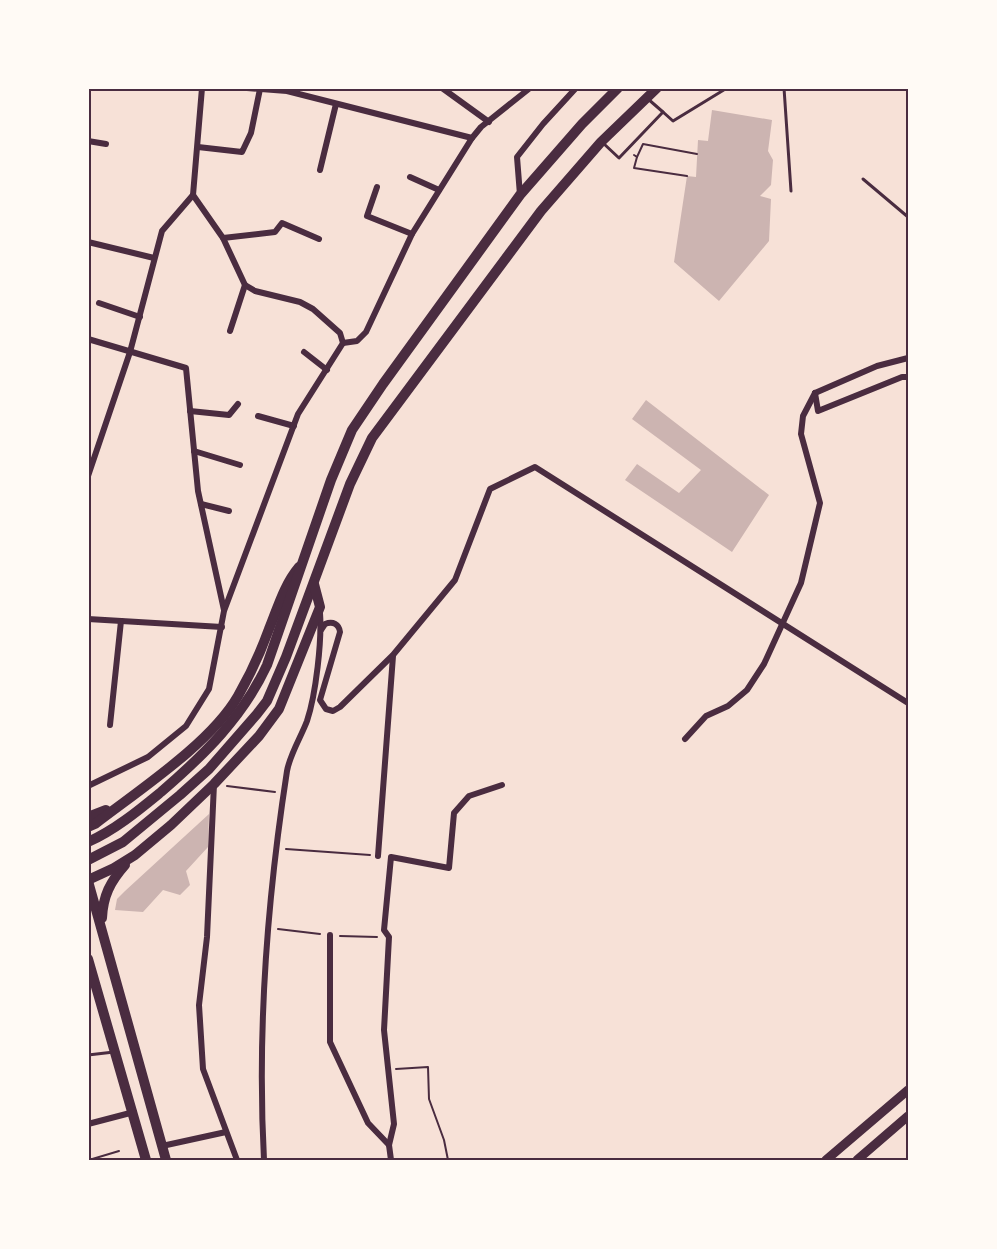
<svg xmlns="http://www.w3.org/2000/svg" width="997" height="1249" font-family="Quicksand,sans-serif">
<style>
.building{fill:#ccb4b1}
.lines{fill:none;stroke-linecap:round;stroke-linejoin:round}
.path{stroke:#4a2c40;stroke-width:2}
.service{stroke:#4a2c40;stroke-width:3}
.minor{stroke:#4a2c40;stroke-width:6}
.secondary{stroke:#4a2c40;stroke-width:9}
.primary{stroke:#4a2c40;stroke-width:10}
.neatline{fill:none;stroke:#4a2c40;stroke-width:2}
</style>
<rect width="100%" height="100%" fill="#f7e1d7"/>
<!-- building -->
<g class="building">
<path d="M712,110L772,120L768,151L773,160L771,185L760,196L771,199L769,241L719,301L674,262L687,176L696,177L698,140L708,141Z"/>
<path d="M646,400L769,495L732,552L625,480L637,464L679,493L701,470L632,419Z"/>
<path d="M209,814L208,847L186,871L190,885L180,895L163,890L143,912L115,910L117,899L125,891Z"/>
</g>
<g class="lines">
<!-- path -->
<g class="path">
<path d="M634,155L637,157L643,144L697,154"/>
<path d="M637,157L634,168L687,176"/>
<path d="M227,786L275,792"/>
<path d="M286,849L370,855"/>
<path d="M278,929L320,934"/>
<path d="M340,936L377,937"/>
<path d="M396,1069L428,1067L429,1099L444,1140L448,1160"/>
<path d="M89,1160L119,1151"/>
</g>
<!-- service -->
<g class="service">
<path d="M784,88L791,191"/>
<path d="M648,99L663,112"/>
<path d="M603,143L619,158L663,112L673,121L727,88"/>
<path d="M863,179L908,217"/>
<path d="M88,1055L114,1052"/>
</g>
<!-- minor -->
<g class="minor">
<path d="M150,88H191"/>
<path d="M247,88L287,91L472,138"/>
<path d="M442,88L489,122"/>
<path d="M88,141L106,144"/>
<path d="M198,147L242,152L251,133L260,89"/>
<path d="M320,170L336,104"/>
<path d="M410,177L439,190"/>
<path d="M377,187L367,216L412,234"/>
<path d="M193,195L223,238L245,285L255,291L300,302L313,309L340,333L343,343"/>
<path d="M520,195L517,157L543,124L576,88"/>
<path d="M223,238L275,232L282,223L319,239"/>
<path d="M88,242L154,258"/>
<path d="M99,303L140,317"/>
<path d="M230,331L245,285"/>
<path d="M88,339L186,368L198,491L224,610"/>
<path d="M343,343L357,341L366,332L412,234L472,138L481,127L530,88"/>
<path d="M304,352L327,370"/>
<path d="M815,393L818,411L902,377H908"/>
<path d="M815,393L877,366L908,358"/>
<path d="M190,411L229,415L238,404"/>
<path d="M258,416L294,426"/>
<path d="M194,451L240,465"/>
<path d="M88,476L130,352L162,231L193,195L202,88"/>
<path d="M201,504L229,511"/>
<path d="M88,619L222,627"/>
<path d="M321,630L325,624C333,621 339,624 340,632L320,700L326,709L333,711L340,707L393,655L455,580L490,489L535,467L908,703"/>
<path d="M110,725L121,621"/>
<path d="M685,739L706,716L728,706L747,690L764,664L801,583L820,503L801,434L803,416L815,393"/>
<path d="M214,784L207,937L199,1005L203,1069L237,1160"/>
<path d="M88,786L148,757L186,726L209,689L224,611L298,414L343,343"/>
<path d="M378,856L393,656"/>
<path d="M330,935V1042L368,1123L389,1145L391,1160"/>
<path d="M88,1124L134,1112"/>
<path d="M389,1145L394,1124L384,1030L389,937L384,930L391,857L449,868L454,813L469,796L502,785"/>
<path d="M162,1146L226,1132"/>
<path d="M264,1160C257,1030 267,900 287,771C290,754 301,737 307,721C316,694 322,640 320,613"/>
</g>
<!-- secondary -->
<g class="secondary">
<path d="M826,1160L908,1090"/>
<path d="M857,1160L908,1116"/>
</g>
<!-- primary -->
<g class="primary">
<path d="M88,817L106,810"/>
<path d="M88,827L95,824C139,790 211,743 238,696C250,675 261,651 269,629C278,607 284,585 299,567"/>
<path d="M88,842C115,830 139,810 161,792C204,755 243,717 267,665L331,480L352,430L383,384L520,195L582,124L618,88"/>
<path d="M88,860L123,842L180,795L209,769L257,714L267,701L286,657L350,484L372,438L541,211L601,142L657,88"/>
<path d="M88,880L114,868L135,855L171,825L214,784L259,736L279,709L320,607L314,584"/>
<path d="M88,881L166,1160"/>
<path d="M102,918C103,896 110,882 125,865"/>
<path d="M88,959L146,1160"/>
</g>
</g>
<!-- border -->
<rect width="997" height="1249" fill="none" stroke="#fffaf5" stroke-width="180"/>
<rect x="90" y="90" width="817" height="1069" class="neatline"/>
</svg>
